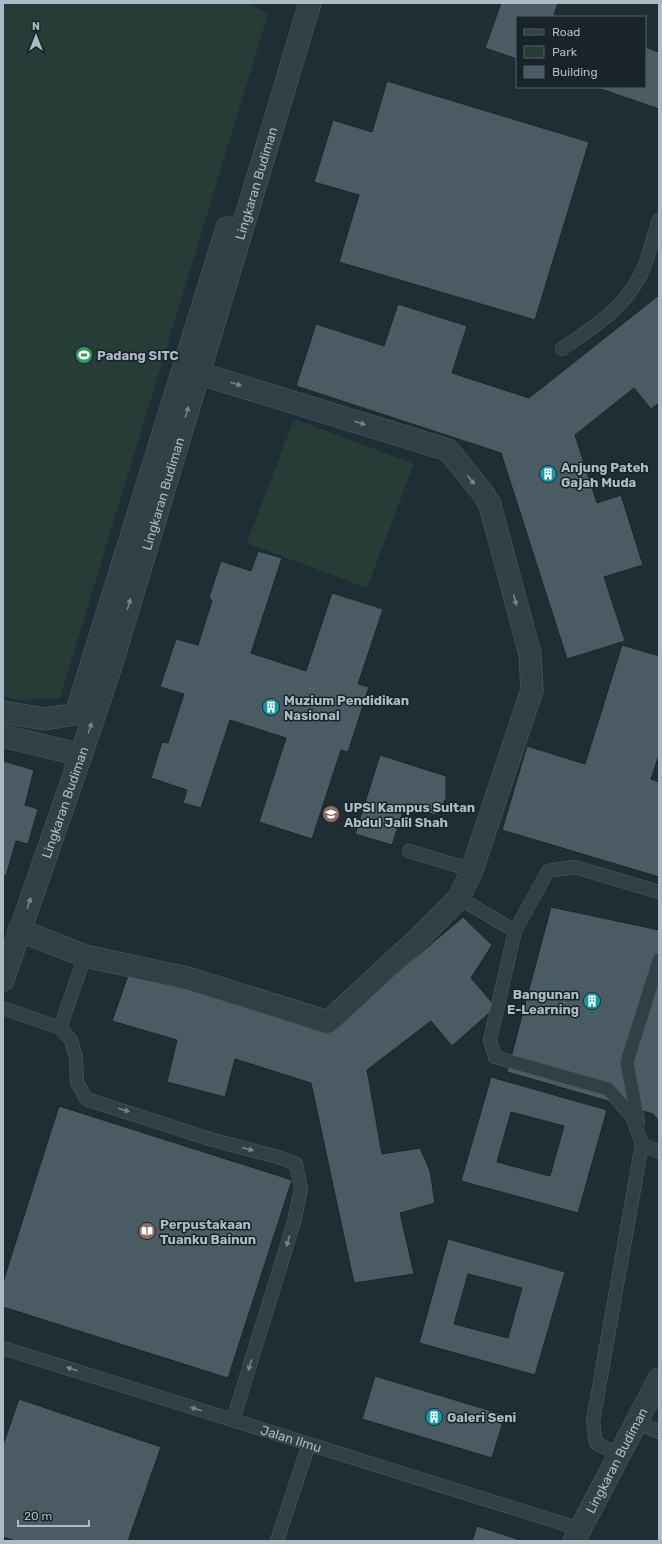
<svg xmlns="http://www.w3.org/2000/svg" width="662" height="1544" font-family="Rubik,sans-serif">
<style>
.green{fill:#253c37}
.building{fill:#4a5b64;stroke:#1a262c;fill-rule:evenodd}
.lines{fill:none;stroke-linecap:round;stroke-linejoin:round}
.lane-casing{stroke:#505d64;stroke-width:14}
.street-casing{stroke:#505d64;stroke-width:23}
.lane{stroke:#333f46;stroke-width:13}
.street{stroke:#333f46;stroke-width:22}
.oneway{fill:#76838b}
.labels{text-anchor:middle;stroke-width:3;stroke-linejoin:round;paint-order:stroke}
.street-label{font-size:13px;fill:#acbac3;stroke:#18242a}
.poi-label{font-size:13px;font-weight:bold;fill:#acbac3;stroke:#18242a;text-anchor:start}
</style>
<rect width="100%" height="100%" fill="#1f2e35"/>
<!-- green -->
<g class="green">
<path d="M3,3H249L268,14L60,698L19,700L3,696Z"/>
<path d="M294,419L414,464L367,588L247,543Z"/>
</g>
<!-- building -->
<g class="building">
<path d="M501,3H558L554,15L560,17H517V59L485,48Z"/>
<path d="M645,47L659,52V109L595,87H645Z"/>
<path d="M387,81L589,142L535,320L339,262L359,195L314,182L333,120L372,132Z"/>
<path d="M659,295V403L651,409L634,388L575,435L597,503L621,495L643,565L604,577L625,641L567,659L501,453L296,386L316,324L384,346L398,304L467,326L452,373L529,398Z"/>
<path d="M258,551L282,558L251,653L306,671L332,593L383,609L358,684L369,687L348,752L341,750L312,839L259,822L286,738L230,720L201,808L183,803L187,790L151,778L162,742L168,743L184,694L160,687L176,639L198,645L212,601L209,597L221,561L251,571Z"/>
<path d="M622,645L659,656V755L651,779L659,782V877L502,830L527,746L585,764Z"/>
<path d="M380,755L446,776V799L435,815L405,805L392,845L355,834Z"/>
<path d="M3,761L34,770L25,805L38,809L28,844L16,841L6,876L3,875Z"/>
<path d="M551,907L659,930V1121L653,1114L507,1072Z"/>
<path d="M463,917L492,945L471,978L496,1007L452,1046L431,1021L367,1070L382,1154L420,1148L430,1171L435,1203L400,1213L414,1274L354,1283L311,1083L235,1059L225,1097L167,1082L177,1040L112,1021L130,970L326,1033Z"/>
<path d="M491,1077L607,1110L578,1213L461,1181ZM511,1112L564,1126L550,1176L497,1162Z"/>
<path d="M59,1106L292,1180L228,1378L3,1307V1282Z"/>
<path d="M448,1239L565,1272L535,1375L419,1343ZM468,1274L522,1288L508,1338L454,1324Z"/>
<path d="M375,1376L505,1415L492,1458L362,1419Z"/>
<path d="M19,1399L161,1447L128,1541H16L3,1537V1445Z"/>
<path d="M477,1526L517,1539L516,1541H472Z"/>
</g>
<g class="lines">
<!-- lane casing -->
<g class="lane-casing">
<g id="lane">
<path d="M562,349C592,328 623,309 640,276C648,261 653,237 659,220"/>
<path d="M409,851L472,870"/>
<path d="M459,898L515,931"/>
<path d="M3,1008L60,1028L71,1040L76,1057L77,1082L86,1099L213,1140L278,1157L296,1164L301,1189L294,1222L233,1420"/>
<path d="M60,1028L85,956"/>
<path d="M638,1122L627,1062L659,960"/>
<path d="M642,1144L632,1116L608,1089L495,1057L490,1040L515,931L548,871L575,867L659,892"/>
<path id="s1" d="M3,1348L580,1529"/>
<path d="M636,1422L659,1432"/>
<path d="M619,1455L596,1443L593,1421L642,1144L659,1152"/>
<path d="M277,1541L309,1444"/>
</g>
</g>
<!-- street casing -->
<g class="street-casing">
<g id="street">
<path d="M3,712L45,719L76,714L227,228"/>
<path d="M3,736L81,755"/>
<path d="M19,930L85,956L187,978L328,1022L418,939L459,898L472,870L532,690L530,654L490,505L483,493L448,450L198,373"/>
<path id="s2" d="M3,980L81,755L112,663L310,3"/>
<path id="s3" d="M574,1541L659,1379"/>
</g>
</g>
<!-- lane -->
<use href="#lane" class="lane"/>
<!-- street -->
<use href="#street" class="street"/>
</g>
<!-- one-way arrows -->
<defs><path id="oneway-solid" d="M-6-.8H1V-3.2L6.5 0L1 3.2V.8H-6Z"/></defs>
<g class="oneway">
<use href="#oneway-solid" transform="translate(236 384) rotate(17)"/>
<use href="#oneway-solid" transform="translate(187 412) rotate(-73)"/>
<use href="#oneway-solid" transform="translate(360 423) rotate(17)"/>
<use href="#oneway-solid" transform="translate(471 480) rotate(51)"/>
<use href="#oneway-solid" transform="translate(515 600) rotate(75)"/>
<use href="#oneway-solid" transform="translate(129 604) rotate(-73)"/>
<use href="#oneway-solid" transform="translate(90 728) rotate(-72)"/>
<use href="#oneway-solid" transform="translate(29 903) rotate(-71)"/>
<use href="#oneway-solid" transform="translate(124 1110) rotate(17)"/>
<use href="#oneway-solid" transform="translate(248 1149) rotate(15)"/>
<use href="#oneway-solid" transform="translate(288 1241) rotate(107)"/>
<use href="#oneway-solid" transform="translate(250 1365) rotate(107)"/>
<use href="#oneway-solid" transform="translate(72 1369) rotate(-163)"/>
<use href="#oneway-solid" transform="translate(196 1409) rotate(-163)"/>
</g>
<!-- icons -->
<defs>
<g id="stadium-disc" transform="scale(0.9)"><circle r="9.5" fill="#2e9e5b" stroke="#18242a"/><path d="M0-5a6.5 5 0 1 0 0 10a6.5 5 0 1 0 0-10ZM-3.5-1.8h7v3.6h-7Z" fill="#fff"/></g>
<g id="building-disc" transform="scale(0.9)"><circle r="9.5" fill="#0f9aa8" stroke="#18242a"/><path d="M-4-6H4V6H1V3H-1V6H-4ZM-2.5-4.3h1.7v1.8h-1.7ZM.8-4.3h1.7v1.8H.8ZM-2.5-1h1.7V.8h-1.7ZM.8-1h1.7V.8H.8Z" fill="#fff"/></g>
<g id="university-disc" transform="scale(0.9)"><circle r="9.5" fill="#8d6e63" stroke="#18242a"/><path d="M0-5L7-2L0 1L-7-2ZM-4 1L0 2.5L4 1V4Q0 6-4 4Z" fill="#fff"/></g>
<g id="library-disc" transform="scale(0.9)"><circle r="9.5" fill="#8d6e63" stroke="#18242a"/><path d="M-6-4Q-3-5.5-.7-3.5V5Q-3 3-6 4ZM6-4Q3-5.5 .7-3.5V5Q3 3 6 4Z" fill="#fff"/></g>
</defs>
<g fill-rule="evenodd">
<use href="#stadium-disc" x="84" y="355"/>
<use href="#building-disc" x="548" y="474"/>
<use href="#building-disc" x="271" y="707"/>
<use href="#university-disc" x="331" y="814"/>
<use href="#building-disc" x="592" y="1001"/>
<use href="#library-disc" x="147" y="1231"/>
<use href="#building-disc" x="434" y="1417"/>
</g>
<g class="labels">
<!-- street labels -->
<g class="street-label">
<text dy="5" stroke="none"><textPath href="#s2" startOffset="836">Lingkaran Budiman</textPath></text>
<text dy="5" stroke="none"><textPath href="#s2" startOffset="512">Lingkaran Budiman</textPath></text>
<text dy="5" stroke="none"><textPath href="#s2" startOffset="188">Lingkaran Budiman</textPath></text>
<text dy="5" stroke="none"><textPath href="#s1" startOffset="302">Jalan Ilmu</textPath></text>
<text dy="5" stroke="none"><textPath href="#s3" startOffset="91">Lingkaran Budiman</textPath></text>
</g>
<!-- poi labels -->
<g class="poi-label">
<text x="97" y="360">Padang SITC</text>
<text x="561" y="472">Anjung Pateh<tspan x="561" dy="15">Gajah Muda</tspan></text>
<text x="284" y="705">Muzium Pendidikan<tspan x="284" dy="15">Nasional</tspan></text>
<text x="344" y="812">UPSI Kampus Sultan<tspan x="344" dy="15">Abdul Jalil Shah</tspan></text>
<text x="579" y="999" text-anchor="end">Bangunan<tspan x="579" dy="15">E-Learning</tspan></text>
<text x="160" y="1229">Perpustakaan<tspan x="160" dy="15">Tuanku Bainun</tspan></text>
<text x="447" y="1422">Galeri Seni</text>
</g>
</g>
<!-- border -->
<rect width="662" height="1544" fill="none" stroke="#acbac3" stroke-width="8"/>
<!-- legend -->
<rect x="516" y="16" width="130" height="72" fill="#18242a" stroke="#536067"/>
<rect x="524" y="29" width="20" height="6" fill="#333f46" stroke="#536067"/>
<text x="552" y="36" font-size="12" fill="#acbac3">Road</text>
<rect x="524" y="46" width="20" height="12" fill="#253c37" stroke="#536067"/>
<text x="552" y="56" font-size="12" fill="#acbac3">Park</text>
<rect x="524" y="66" width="20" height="12" fill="#4a5b64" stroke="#536067"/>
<text x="552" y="76" font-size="12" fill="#acbac3">Building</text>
<!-- north arrow -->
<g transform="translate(36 36)" stroke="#18242a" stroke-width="3" paint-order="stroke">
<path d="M0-3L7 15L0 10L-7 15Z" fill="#acbac3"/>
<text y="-6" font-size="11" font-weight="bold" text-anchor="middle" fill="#acbac3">N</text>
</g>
<!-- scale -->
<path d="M18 1520v6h71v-6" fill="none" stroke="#acbac3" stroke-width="2"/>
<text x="24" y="1520" font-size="12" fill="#acbac3" stroke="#18242a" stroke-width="3" paint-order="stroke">20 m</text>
</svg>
